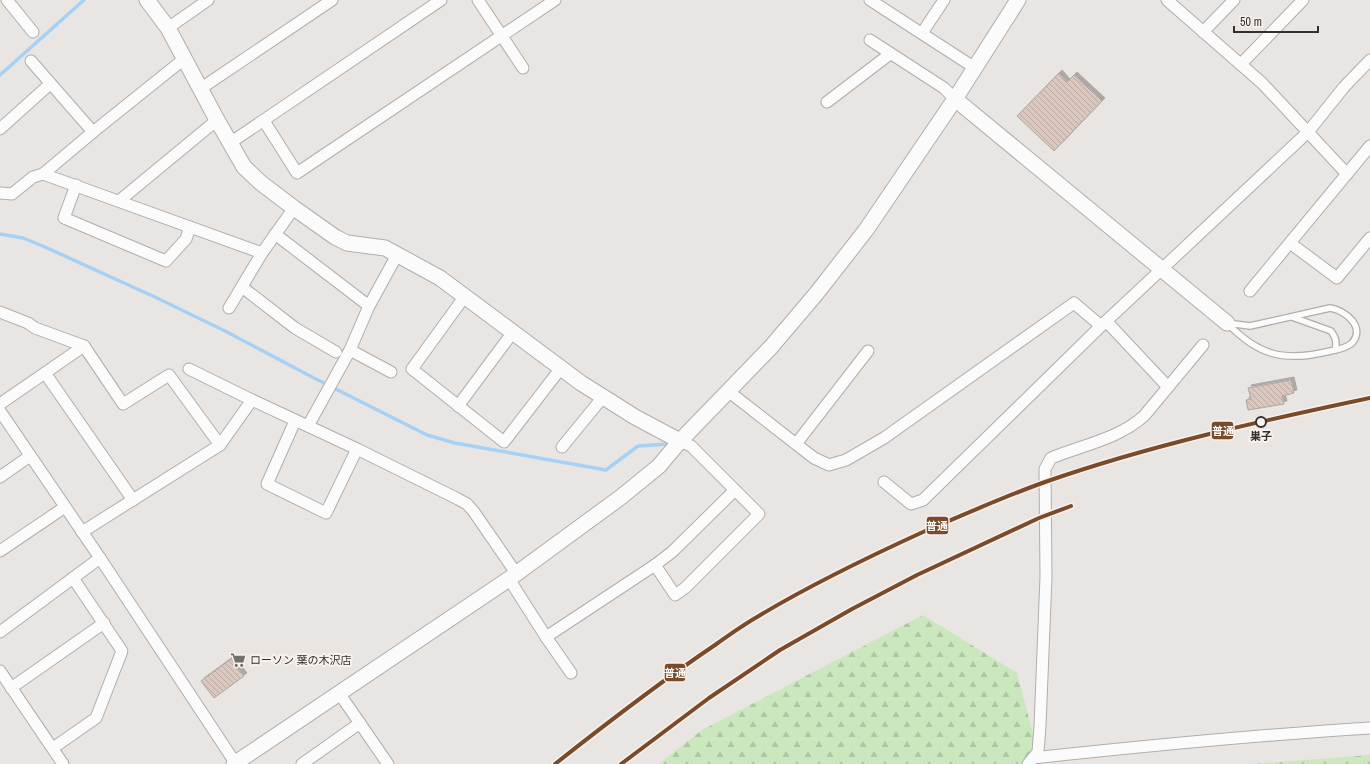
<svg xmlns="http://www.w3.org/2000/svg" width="1370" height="764" font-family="'Archivo Narrow','Noto Sans JP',sans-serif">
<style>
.forest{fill:url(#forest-firs)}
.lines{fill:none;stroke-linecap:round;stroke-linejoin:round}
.stream{stroke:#a6d1f6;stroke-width:3.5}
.building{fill:url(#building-back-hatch);stroke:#aaa7a5;filter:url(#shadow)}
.lane-casing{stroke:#b0adab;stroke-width:8}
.street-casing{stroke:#b0adab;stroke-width:13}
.secondary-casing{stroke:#b0adab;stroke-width:17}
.lane{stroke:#fcfbfb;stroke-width:5.5}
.street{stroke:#fcfbfb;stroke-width:11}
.secondary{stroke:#fcfbfb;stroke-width:15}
.rail-1-casing{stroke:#f9f1ec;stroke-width:7}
.rail-1{stroke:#7a4b2a;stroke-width:4}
.stop-dot{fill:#f9f1ec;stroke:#322f2d;stroke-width:2}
.labels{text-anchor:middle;stroke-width:4;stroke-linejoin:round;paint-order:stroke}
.stop-label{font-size:11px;font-weight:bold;fill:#322f2d;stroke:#f9f1ec}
.poi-label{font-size:11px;fill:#322f2d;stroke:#f9f1ec;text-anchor:start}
.line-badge{stroke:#f9f1ec;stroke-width:1.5}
.badge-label{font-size:11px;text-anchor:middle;font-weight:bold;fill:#fff}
</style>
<defs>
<pattern id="forest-firs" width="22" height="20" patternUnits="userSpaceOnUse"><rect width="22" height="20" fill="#cbe7bd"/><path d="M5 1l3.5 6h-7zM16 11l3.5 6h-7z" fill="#afc6a3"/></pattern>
<pattern id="building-back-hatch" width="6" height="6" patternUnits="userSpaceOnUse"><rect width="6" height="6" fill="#dbc7be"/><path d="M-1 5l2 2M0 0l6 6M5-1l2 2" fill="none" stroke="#bcaba4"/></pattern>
<filter id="shadow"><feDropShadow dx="3" dy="-3" stdDeviation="0" flood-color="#0004"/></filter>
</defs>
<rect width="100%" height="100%" fill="#e9e5e2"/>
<!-- forest -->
<g class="forest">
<path d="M923,615L1017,673L1041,764H659L702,730Z"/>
<path d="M1370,755V764H1252Z"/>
</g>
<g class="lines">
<!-- stream -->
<g class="stream">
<path d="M0,75L84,0"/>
<path d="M0,234L23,238L45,247L157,298L225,331L312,377L427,435L455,443L606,470L638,446L668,444"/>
</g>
</g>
<!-- building -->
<g class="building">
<path d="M1059,73L1067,82L1074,75L1102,101L1054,151L1017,116Z"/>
<path d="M1291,380L1294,393L1282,396L1284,404L1248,410L1246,400L1251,399L1248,388Z"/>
<path d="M231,659L244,676L214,698L201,681Z"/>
</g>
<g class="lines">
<!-- lane casing -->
<g class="lane-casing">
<g id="lane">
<path d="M1330,308C1345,310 1366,327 1352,343C1346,349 1334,350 1326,352C1283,362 1258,355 1227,323L1250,326Z"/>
<path d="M1292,317L1331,331C1336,338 1337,342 1335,350"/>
</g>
</g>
<!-- street casing -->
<g class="street-casing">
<g id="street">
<path d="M7,0L33,32"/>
<path d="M478,0L523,68"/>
<path d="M870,0L975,68"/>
<path d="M1167,0L1262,83L1347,174"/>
<path d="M168,28L208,0"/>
<path d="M1203,32L1234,0"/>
<path d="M922,33L944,0"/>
<path d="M870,40L944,88L955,99"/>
<path d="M184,59L93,132L43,174L262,253"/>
<path d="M31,61L93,132"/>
<path d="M1241,64L1303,0"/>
<path d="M200,89L332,0"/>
<path d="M827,102L890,54"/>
<path d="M264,121L297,173L555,0"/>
<path d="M0,129L50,84"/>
<path d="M230,143L441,0"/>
<path d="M76,185L64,218L166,261L186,239L190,227"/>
<path d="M0,193L12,194L33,177L43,174"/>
<path d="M119,201L217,120"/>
<path d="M275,234L369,306"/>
<path d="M1290,243L1337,278L1370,238"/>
<path d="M242,287L295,328L336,352"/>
<path d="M1250,291L1370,146"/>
<path d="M465,296L412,369L504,442L561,368"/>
<path d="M229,308L262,253L294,208"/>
<path d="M0,312L28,323L35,328L84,346L123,404L169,375L220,445L252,400L357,449L458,499L467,504L474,512L516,573"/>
<path d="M1107,322L1168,387"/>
<path d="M350,350L391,372"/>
<path d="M189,369L252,400"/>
<path d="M45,373L133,500"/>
<path d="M728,391L814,458L829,465L846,460L884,438L1074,303L1101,326"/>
<path d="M0,404L84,346"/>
<path d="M458,406L513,332"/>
<path d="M0,411L100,558L0,632"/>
<path d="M295,421L267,484L326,513L357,449"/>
<path d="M308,426L350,350L369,306L397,255"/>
<path d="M796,444L868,351"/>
<path d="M562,447L603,397"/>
<path d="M0,477L30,456"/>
<path d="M884,482L911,504L923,500L1101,326L1308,132L1344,87L1370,60"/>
<path d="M82,532L220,445"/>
<path d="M0,551L65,507"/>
<path d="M100,558L236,764"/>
<path d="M655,565L675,595L685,588L759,514L691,446L680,441"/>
<path d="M509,579L546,637L655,565L672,552L735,490"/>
<path d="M546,637L571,673"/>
<path d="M0,671L63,764"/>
<path d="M11,688L104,623"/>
<path d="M339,693L388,764"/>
<path d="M53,748L96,718L122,651L73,578"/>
<path d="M1033,758C1145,746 1257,735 1370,728"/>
<path d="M302,764L360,723"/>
<path d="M1028,764L1038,752L1040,726L1046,577L1045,469L1051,458C1083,445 1118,439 1144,416L1203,345"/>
</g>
</g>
<!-- secondary casing -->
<g class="secondary-casing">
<g id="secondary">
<path d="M147,0L168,28L217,120L244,167L261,183L294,208L335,237L347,243L385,248L440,278L581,383L635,417L680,441"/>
<path d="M955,99L1227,323"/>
<path d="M234,764L509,579L621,497L659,466L680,441L771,347L816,294L866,230L955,99L1018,0"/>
</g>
</g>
<!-- lane -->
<use href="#lane" class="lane"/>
<!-- street -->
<use href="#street" class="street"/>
<!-- secondary -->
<use href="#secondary" class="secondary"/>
<!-- rail-1 casing -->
<g class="rail-1-casing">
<g id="rail-1">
<path d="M555,764C607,723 660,682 715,645C729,635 743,625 757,617C810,585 866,558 923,532C963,515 1003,497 1045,482C1151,445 1261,421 1370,398"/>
<path d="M621,764L709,698L780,650L852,609L917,575L1039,518L1071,506"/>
</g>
</g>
<!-- rail-1 -->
<use href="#rail-1" class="rail-1"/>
</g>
<!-- icons -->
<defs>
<g id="supermarket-bare" transform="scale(1.2)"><path d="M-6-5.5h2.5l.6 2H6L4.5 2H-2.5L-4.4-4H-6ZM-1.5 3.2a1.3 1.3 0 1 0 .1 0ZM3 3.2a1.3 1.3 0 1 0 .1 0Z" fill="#726f6c" stroke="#f9f1ec" stroke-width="2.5" paint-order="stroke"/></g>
</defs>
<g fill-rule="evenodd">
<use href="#supermarket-bare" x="238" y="660"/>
</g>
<!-- markers -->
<circle class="stop-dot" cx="1261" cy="422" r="5"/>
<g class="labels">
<!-- stop labels -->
<g class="stop-label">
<text x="1261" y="440">巣子</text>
</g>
<!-- poi labels -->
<g class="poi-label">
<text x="250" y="664">ローソン 葉の木沢店</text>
</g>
</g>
<g class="line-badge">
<rect x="1211" y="421" width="23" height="19" rx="4" fill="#7a4b2a"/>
<rect x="926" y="516" width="23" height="19" rx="4" fill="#7a4b2a"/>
<rect x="664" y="663" width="22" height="19" rx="4" fill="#7a4b2a"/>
</g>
<g class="badge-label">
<text x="1223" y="435">普通</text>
<text x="937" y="530">普通</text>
<text x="675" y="677">普通</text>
</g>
<!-- scale -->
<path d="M1234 26v6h84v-6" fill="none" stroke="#322f2d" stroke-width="2"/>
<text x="1240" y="26" font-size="12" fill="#322f2d" stroke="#f9f1ec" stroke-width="3" paint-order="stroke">50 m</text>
</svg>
